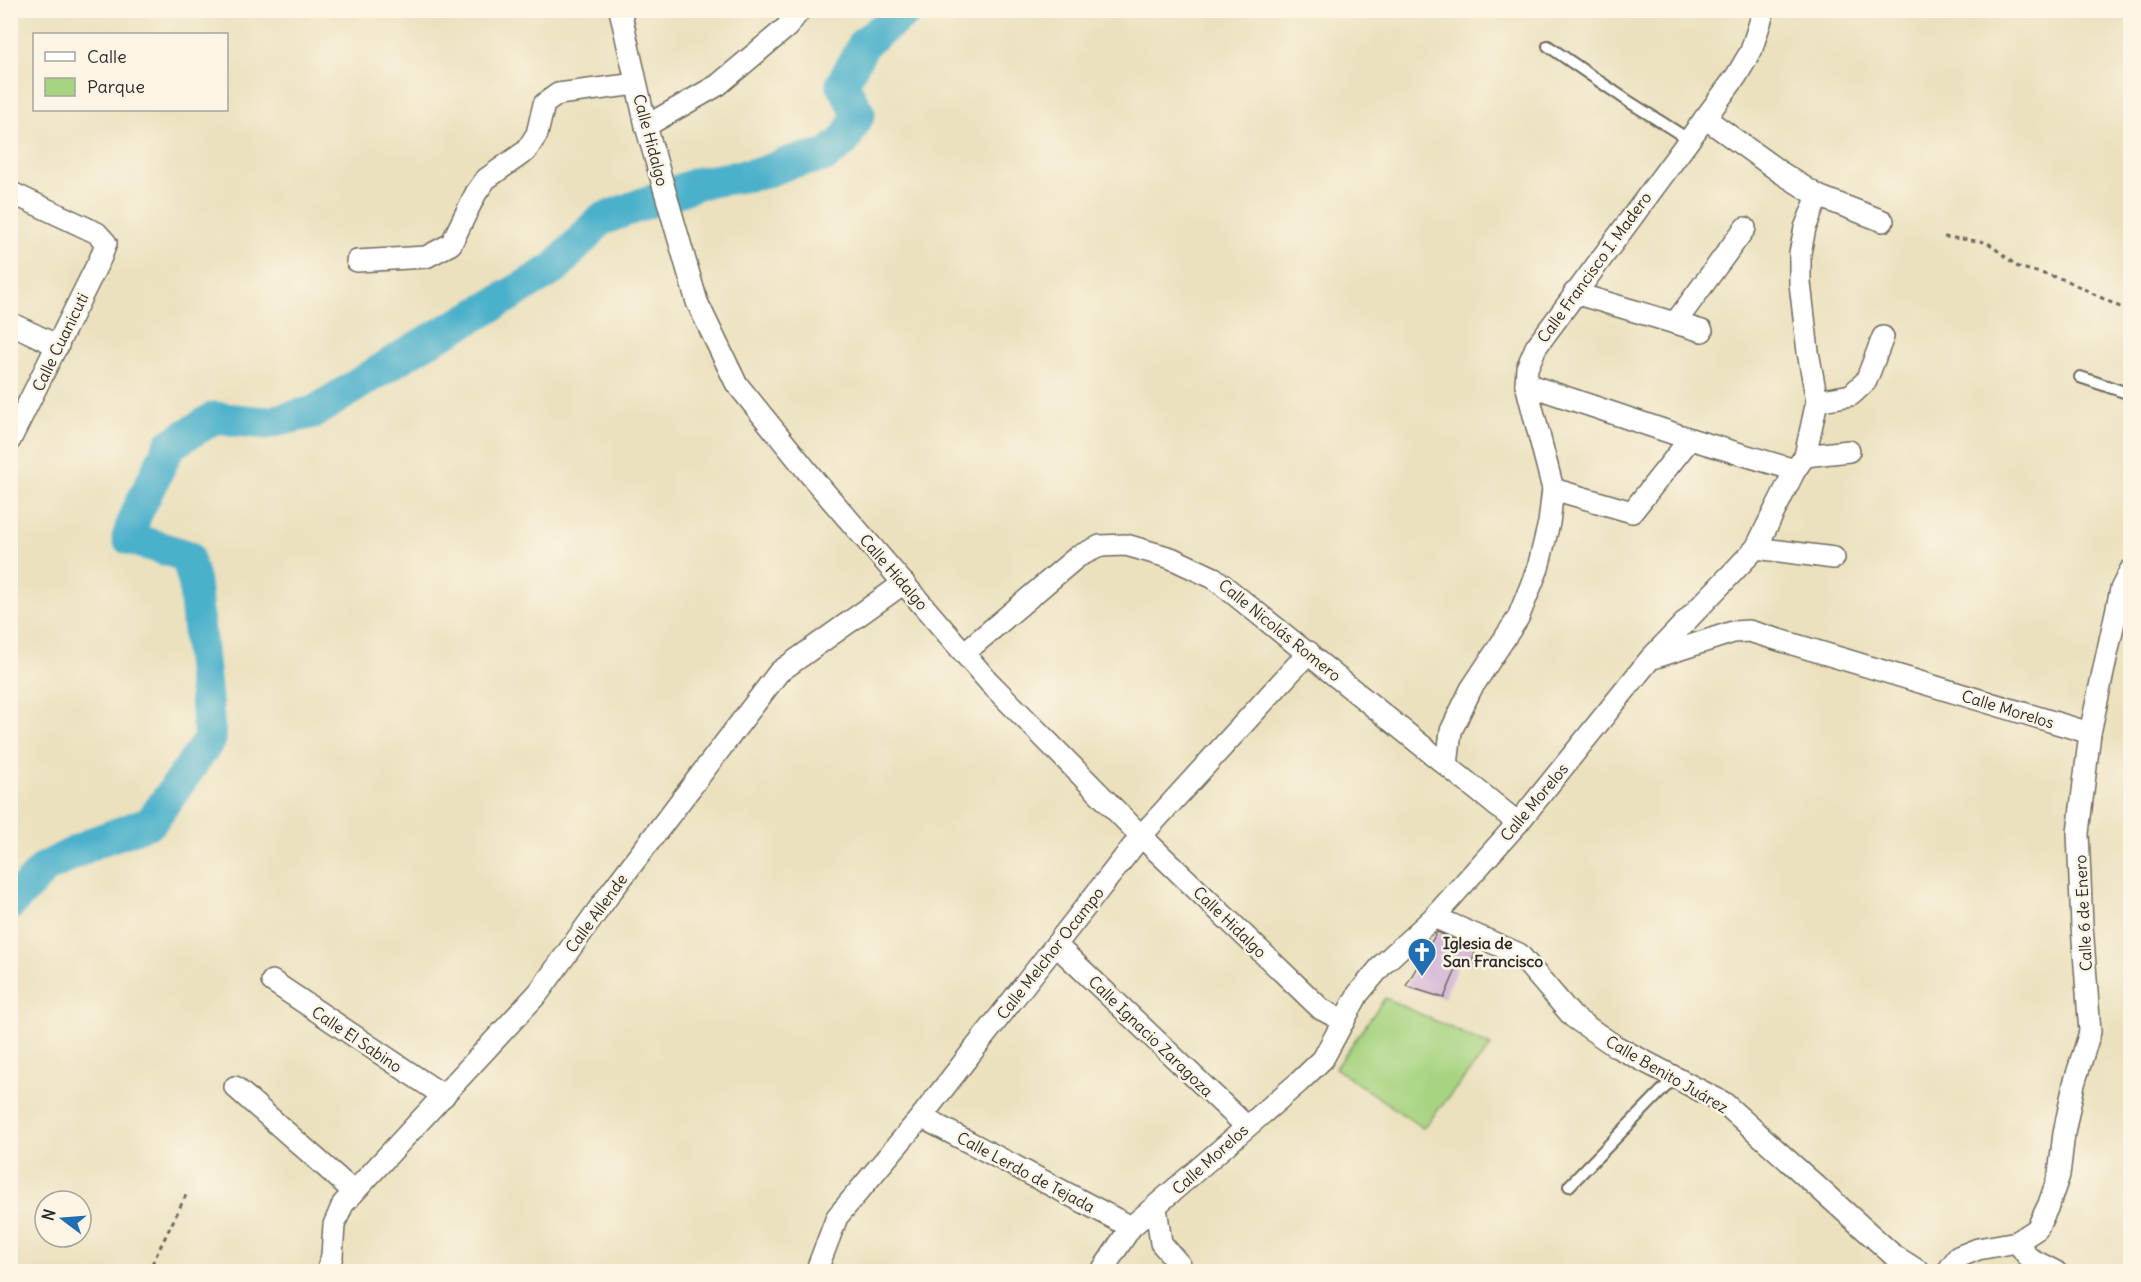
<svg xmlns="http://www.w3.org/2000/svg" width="2141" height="1282" font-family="Delius,sans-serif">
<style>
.green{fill:#a7d481;stroke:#698056;stroke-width:1.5}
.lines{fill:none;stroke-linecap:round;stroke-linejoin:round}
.river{stroke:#4cb1cb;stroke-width:33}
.building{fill:#ceaed5}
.service-casing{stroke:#6e6b5e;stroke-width:14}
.minor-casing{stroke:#6e6b5e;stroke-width:24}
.path{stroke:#6e6b5e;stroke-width:3;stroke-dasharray:4.5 4.5;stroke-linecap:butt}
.service{stroke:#fff;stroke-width:10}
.minor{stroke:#fff;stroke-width:21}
.labels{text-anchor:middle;stroke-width:5;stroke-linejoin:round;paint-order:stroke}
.street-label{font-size:16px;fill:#2b2b2b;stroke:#fcf5e5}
.poi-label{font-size:16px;font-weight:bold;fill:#2b2b2b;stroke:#fcf5e5;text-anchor:start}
</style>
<rect width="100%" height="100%" fill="#fcf5e5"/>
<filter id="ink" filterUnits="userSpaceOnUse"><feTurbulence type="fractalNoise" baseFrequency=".0167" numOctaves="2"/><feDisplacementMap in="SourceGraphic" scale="12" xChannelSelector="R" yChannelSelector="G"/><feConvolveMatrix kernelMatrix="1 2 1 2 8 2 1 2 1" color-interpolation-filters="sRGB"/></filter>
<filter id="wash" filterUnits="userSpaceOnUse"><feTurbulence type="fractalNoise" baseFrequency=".008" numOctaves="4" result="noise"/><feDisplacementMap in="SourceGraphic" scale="24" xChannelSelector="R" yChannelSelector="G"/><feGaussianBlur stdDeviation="1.35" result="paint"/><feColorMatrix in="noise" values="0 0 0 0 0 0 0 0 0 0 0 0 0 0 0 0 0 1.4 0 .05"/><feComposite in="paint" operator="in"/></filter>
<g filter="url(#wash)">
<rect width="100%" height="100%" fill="#ebe1be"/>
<!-- green -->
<path class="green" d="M1385,998L1491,1046L1423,1128L1335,1068Z"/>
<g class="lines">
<!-- river -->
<path class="river" d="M10,904L45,868L95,842L151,822L210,739L194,582L187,556L128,538L135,516L170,445L214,418L266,423L314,412L419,346L490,307L555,268L600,220L699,183L762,173L791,162L825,156L844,141L859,114L842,84L865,42L908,10"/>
</g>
<g id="blocks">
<!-- building -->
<path class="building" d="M1437,932L1476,949L1471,966L1460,960L1444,998L1406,986Z"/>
</g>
</g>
<g filter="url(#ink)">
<use href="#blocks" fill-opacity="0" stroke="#6e6b5e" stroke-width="1.5"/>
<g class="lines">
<!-- service casing -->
<g class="service-casing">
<g id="service">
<path d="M1548,46L1628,101L1688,139"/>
<path d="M2080,377L2130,394"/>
<path d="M1569,1186L1675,1077"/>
</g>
</g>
<!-- minor casing -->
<g class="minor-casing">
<g id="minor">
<path d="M620,10L646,126L697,302L736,383L816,482L989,682L1141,836L1296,985L1321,1009L1344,1021"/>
<path d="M1705,118L1780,172L1818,196L1883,221"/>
<path d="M646,126L718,85L787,27L800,10"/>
<path d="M10,192L97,233L106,243L101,257L10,440"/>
<path d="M357,261L426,257L451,244L476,193L486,179L526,151L537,134L544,104L558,94L636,84"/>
<path d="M1574,293L1702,331"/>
<path d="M10,323L58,346"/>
<path d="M1675,323L1745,228"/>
<path d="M1526,384L1690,439L1795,470"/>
<path d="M1817,401L1851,395L1866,381L1883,337"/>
<path d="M1805,456L1849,451"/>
<path d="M1553,489L1632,512L1690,439"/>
<path d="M1756,548L1834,558"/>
<path d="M964,653L1077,557L1100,546L1126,545L1171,558L1214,578L1518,823"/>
<path d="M1653,658L1733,632L1749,631L2090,733"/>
<path d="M1447,765L1451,731L1471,689L1518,618L1538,568L1549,523L1553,489L1526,384L1527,368L1536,347L1737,75L1751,51L1764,10"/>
<path d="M1434,917L1519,954L1573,1017L1615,1046L1724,1103L1892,1254L1920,1272"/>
<path d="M1056,945L1246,1126"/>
<path d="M272,981L444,1096"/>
<path d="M235,1087L354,1192"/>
<path d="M921,1117L1131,1227"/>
<path d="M1156,1207L1161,1243L1180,1265L1183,1272"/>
<path d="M2017,1242L2029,1258L2056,1272"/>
<path d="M327,1272L332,1256L334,1225L343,1204L539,992L611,892L779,672L904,583"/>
<path d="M816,1272L837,1217L921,1117L1141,836L1309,652"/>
<path d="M1101,1272L1131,1227L1299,1082L1323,1059L1358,994L1383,964L1434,917L1518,823L1650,659L1756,548L1795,470L1805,456L1817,401L1808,352L1800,283V253L1805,228L1818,196"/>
<path d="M1947,1272L1958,1257L1978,1249L2017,1242L2037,1229L2049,1204L2059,1175L2064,1133L2074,1084L2090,1032L2082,926L2078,833L2090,733L2121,589L2130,571"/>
</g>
</g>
<!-- path -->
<g class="path">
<path d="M1944,237L1987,242L2018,267L2066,280L2130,312"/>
<path d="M148,1272L186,1195"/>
</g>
<!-- service -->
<use href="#service" class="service"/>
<!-- minor -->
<use href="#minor" class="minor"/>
</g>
</g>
<!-- icons -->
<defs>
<g id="church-pin" transform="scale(1.5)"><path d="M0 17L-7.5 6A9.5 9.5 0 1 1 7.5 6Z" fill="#1f6fb2" stroke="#fcf5e5"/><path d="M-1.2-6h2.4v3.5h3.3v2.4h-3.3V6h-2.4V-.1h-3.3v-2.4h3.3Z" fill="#fff"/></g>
</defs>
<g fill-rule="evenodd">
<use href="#church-pin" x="1422" y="952"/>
</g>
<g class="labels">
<!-- street labels -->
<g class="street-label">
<text transform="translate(651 140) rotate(75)" y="6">Calle Hidalgo</text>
<text transform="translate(1594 267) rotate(-54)" y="6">Calle Francisco I. Madero</text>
<text transform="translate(60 342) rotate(-64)" y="6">Calle Cuanicuti</text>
<text transform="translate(894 572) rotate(49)" y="6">Calle Hidalgo</text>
<text transform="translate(1280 630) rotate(39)" y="6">Calle Nicolás Romero</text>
<text transform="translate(2008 709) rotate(17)" y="6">Calle Morelos</text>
<text transform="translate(1534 802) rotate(-50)" y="6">Calle Morelos</text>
<text transform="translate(596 913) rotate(-54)" y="6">Calle Allende</text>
<text transform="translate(2083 913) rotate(-93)" y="6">Calle 6 de Enero</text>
<text transform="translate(1230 922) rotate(44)" y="6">Calle Hidalgo</text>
<text transform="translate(1050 953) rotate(-52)" y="6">Calle Melchor Ocampo</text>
<text transform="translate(1151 1036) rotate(44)" y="6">Calle Ignacio Zaragoza</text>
<text transform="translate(357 1039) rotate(34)" y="6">Calle El Sabino</text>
<text transform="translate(1667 1074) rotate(30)" y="6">Calle Benito Juárez</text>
<text transform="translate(1210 1159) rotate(-42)" y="6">Calle Morelos</text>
<text transform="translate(1026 1172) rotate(28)" y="6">Calle Lerdo de Tejada</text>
</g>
<!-- poi labels -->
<g class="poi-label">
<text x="1443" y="949">Iglesia de<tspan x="1443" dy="18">San Francisco</tspan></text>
</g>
</g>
<!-- margin -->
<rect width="2141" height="1282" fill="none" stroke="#fcf5e5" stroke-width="36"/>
<!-- legend -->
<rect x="33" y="33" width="195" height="78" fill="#fcf5e5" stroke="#a8a49b" stroke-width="1.5"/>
<rect x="45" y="52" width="30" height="9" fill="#ffffff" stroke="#a8a49b" stroke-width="1.5"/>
<text x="87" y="63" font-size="18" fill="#2b2b2b">Calle</text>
<rect x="45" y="78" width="30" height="18" fill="#a7d481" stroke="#a8a49b" stroke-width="1.5"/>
<text x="87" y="93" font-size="18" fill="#2b2b2b">Parque</text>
<!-- north arrow -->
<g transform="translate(63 1219) rotate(286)"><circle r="28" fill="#fcf5e5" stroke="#a8a49b" stroke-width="1.5"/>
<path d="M0-4.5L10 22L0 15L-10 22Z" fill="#1f6fb2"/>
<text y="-9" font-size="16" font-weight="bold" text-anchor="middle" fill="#2b2b2b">N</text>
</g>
</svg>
